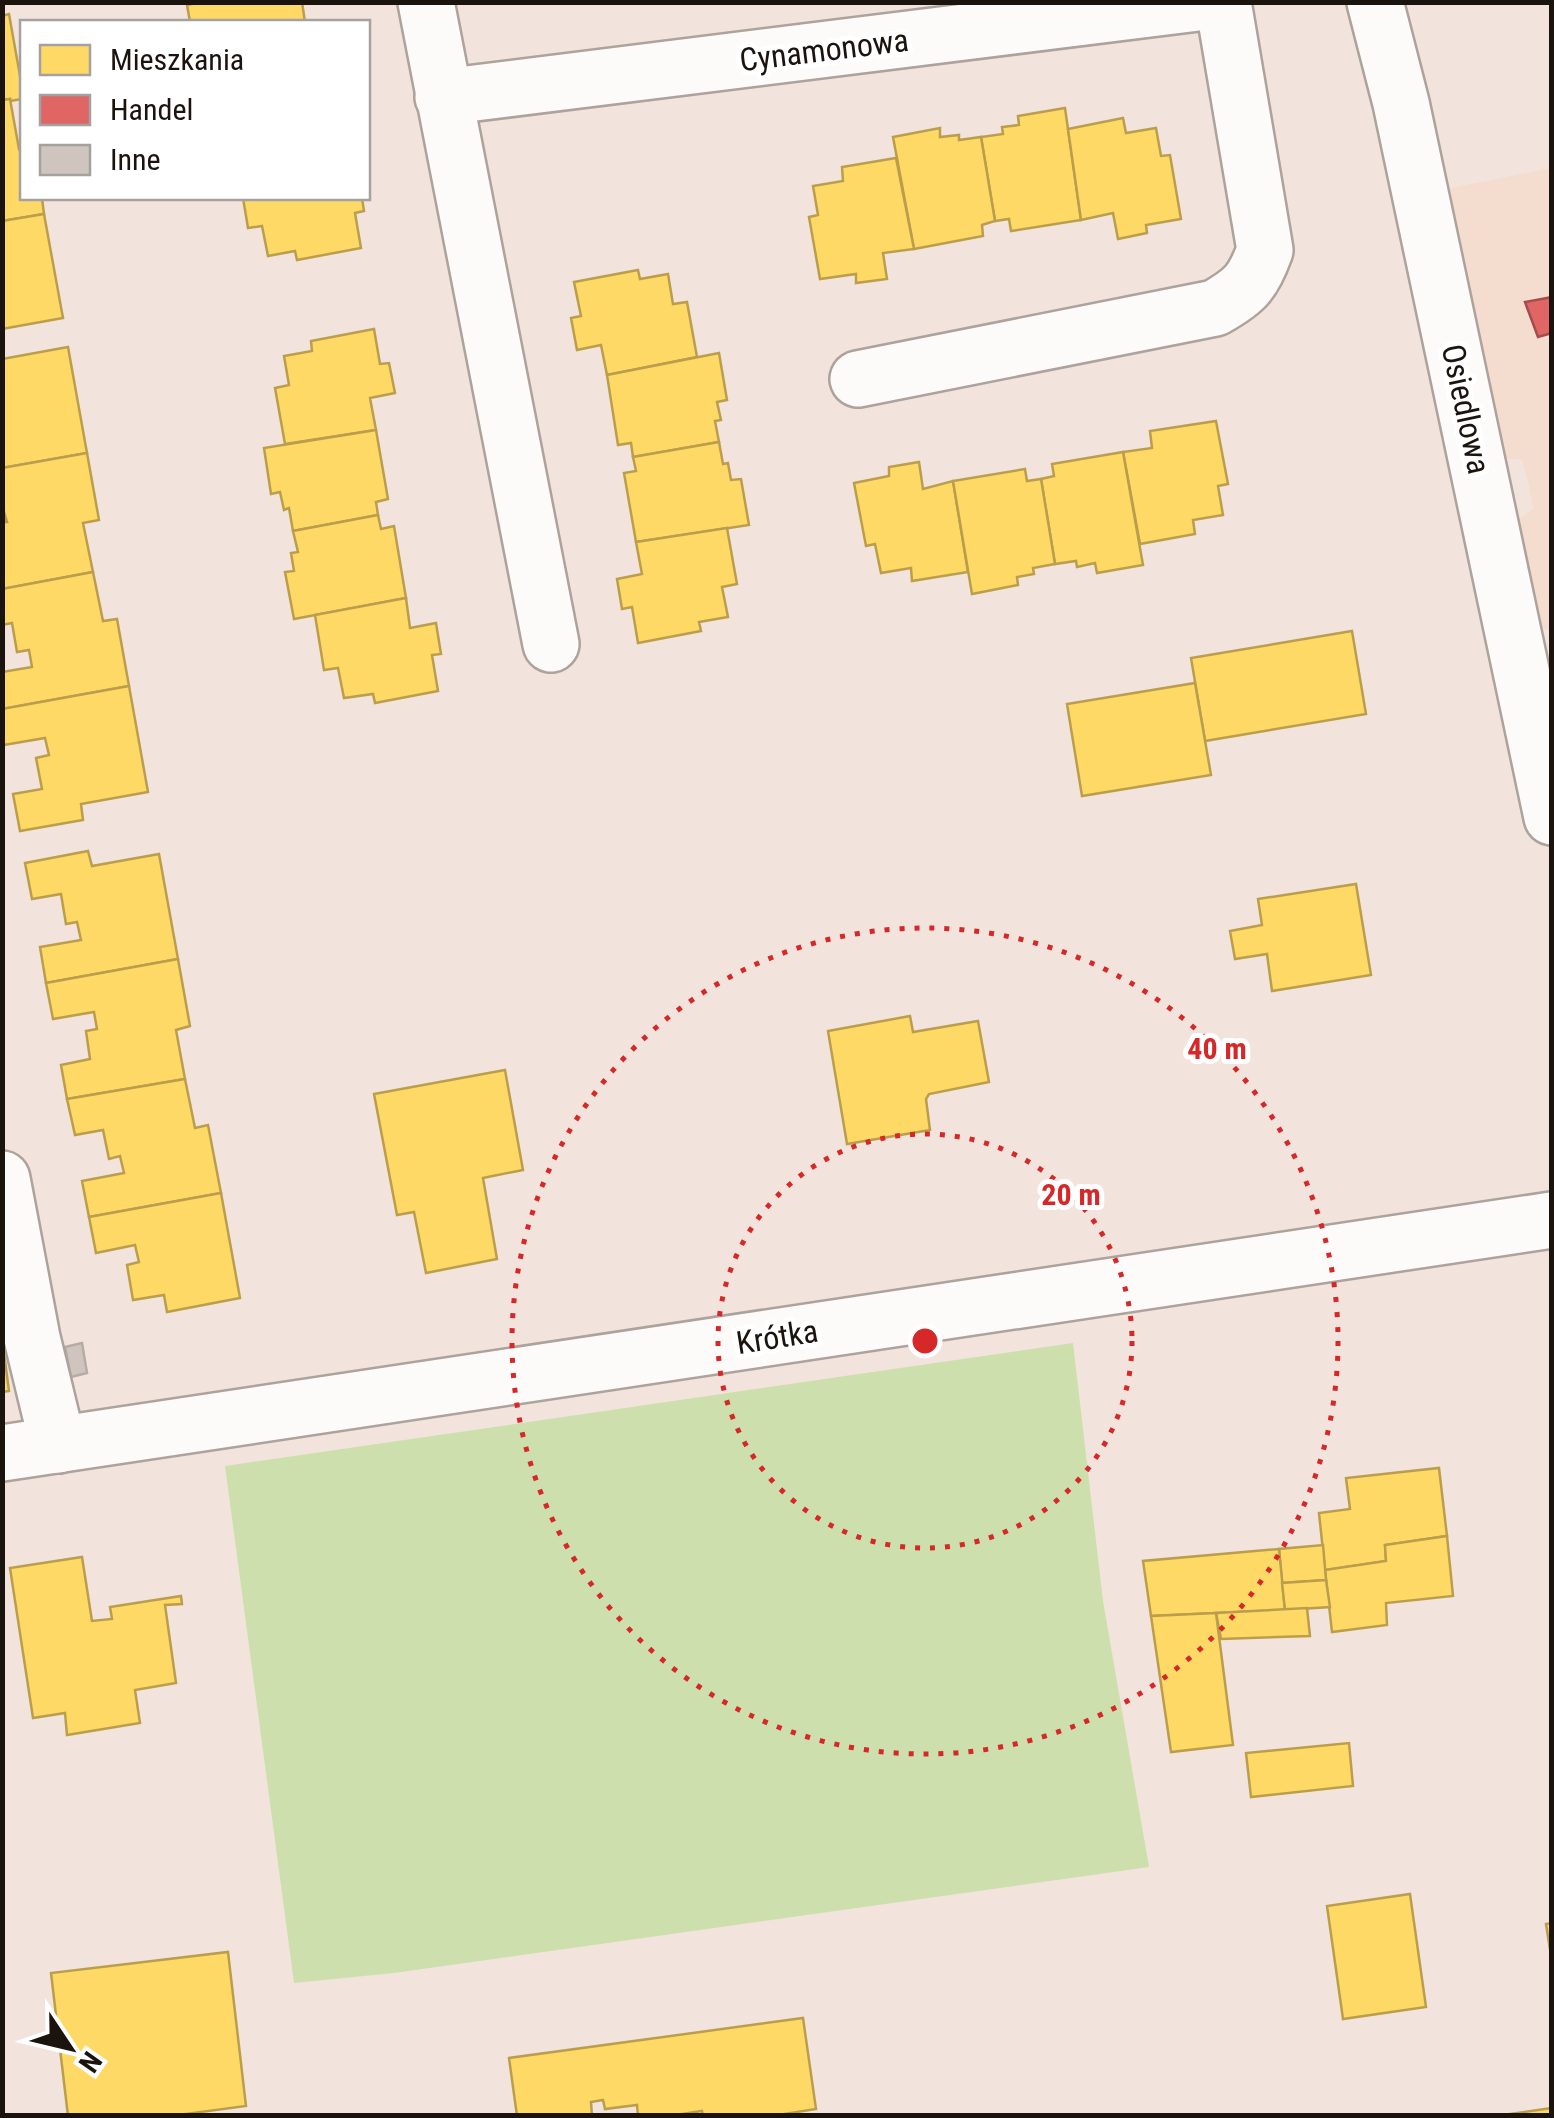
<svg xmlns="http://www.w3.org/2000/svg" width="1554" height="2118" font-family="'Roboto Condensed',sans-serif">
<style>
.built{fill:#f4dcce}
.green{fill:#cedfae}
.homes{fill:#ffd966;stroke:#bb9e4c;stroke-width:2.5}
.shops{fill:#e06666;stroke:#a54d4c;stroke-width:2.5}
.building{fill:#cfc5be;stroke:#b6aba5;stroke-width:2.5}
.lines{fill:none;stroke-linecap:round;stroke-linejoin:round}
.minor-casing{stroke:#ada29c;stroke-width:60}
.minor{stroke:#fdfbfa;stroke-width:55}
.ring{fill:none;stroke:#d62828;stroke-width:5;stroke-dasharray:5 10}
.labels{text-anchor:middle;stroke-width:10;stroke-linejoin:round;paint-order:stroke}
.street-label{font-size:32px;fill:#1b130e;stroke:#fff}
.centre{fill:#d62828;stroke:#fff;stroke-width:5}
.ring-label{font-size:30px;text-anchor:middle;font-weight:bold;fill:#d62828;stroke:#fff;stroke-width:10;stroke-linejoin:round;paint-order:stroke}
</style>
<rect width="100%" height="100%" fill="#f2e4dc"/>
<!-- built -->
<path class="built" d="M1551,168V633L1535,622L1515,522L1533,509L1529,485L1522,460L1502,458L1447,189Z"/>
<!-- green -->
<path class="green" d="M1073,1343L1103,1601L1149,1867L394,1973L294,1983L225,1466Z"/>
<!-- homes -->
<g class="homes">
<path d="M202,2H302L305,22H190L187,5Z"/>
<path d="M9,14L22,87V99L10,101V99L2,100V16Z"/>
<path d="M10,99L19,149L22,148V198H42L44,214L2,221V100Z"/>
<path d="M1065,108L1081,220L1011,231L1009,219L995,221L981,137L1003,134L1002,127L1019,125L1018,116Z"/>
<path d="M1123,118L1126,133L1156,128L1161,156L1170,155L1181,219L1146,225L1147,233L1118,239L1113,213L1081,220L1068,129Z"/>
<path d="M940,128V137L959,135V140L981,137L995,221L982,225L983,236L914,249L893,137Z"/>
<path d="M896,158L914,249L883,253L887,279L856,283V274L820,279L809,217L818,215L813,186L843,181L842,167Z"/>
<path d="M243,198H362L364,211L355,213L361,248L297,260L295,251L268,256L262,226L248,228Z"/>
<path d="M44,214L63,318L2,329V221Z"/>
<path d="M638,270L640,279L668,274L673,304L687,302L697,357L607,375L601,345L577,350L571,318L581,316L574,282Z"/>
<path d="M374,329L380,364L389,363L395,393L370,398L376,430L285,444L275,388L289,385L284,356L312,351L311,341Z"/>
<path d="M68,347L87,453L2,468V359Z"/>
<path d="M719,353L727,400L717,402L721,420L715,421L719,442L633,457L631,443L618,445L607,375Z"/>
<path d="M1216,421L1228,484L1218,486L1223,515L1193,520L1195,534L1140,544L1123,452L1152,448L1150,431Z"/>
<path d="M376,430L388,499L376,502L378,515L293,531L289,508L284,510L280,492L271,494L264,448Z"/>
<path d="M719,442L723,464L728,463L731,480L741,479L749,525L636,542L624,473L636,471L633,457Z"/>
<path d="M1123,452L1143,565L1097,573L1095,563L1077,567L1076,561L1055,564L1041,479L1054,476L1052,464Z"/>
<path d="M87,453L99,520L83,523L93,572L2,589V522H7L2,505V468Z"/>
<path d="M919,462L923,489L953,481L968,572L912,581L911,568L881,573L875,544L866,546L854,483L889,476V467Z"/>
<path d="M1025,469L1027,481L1041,479L1055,564L1033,568L1034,574L1017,577L1018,585L972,594L953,481Z"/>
<path d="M378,515L381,529L394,526L406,598L294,619L285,572L294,571L291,553L298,552L293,531Z"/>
<path d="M727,528L737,584L722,587L728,617L699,622L701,631L638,643L632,607L622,609L617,579L642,574L636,542Z"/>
<path d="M93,572L103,621L117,619L129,686L2,709V672L32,667L29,650L17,652L12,623L2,625V589Z"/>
<path d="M406,598L410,628L436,623L441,654L432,655L438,691L375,703L373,694L344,698L338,668L324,670L315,615Z"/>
<path d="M1352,631L1366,714L1205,741L1191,658Z"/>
<path d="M1195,683L1211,775L1082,796L1067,704Z"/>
<path d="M129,686L148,792L81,804L83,820L20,831L13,794L42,789L36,758L49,755L45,738L4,745L2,709Z"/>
<path d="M88,851L92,866L159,854L178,959L46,983L40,947L81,940L77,922L66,924L61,894L32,899L25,863Z"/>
<path d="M1356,884L1371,975L1272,991L1267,954L1235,959L1230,931L1262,925L1258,899Z"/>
<path d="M178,959L190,1026L176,1030L185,1079L67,1099L61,1065L90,1059L86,1031L97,1029L94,1012L53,1019L46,983Z"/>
<path d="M910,1016L913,1032L978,1021L989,1082L929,1094L926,1099L930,1130L847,1144L828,1031Z"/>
<path d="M505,1070L523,1170L483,1178L497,1259L426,1273L414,1212L397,1215L374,1094Z"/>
<path d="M185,1079L195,1128L208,1125L221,1193L89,1217L82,1181L124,1173L120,1156L109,1159L103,1130L75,1135L67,1099Z"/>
<path d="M221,1193L240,1298L167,1312L164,1295L133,1300L127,1265L139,1262L135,1245L96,1253L89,1217Z"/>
<path d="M3,1346L9,1391L2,1392V1346Z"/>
<path d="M1439,1468L1447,1536L1385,1545L1386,1561L1325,1570L1319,1513L1350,1509L1346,1478Z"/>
<path d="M1447,1536L1453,1596L1386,1603L1387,1625L1332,1632L1325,1570L1386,1561L1385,1545Z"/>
<path d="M1323,1545L1326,1580L1282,1583L1279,1549Z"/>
<path d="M1279,1549L1285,1610L1151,1616L1143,1561Z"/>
<path d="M82,1557L92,1621L112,1619L110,1607L181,1596L182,1604L165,1605L176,1683L135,1690L140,1723L67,1735L65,1713L33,1718L10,1568Z"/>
<path d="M1326,1580L1330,1607L1285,1610L1282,1583Z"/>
<path d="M1307,1608L1310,1636L1221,1639L1216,1613Z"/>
<path d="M1216,1613L1233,1745L1171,1752L1151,1616Z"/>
<path d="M1349,1743L1353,1786L1251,1797L1246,1753Z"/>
<path d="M1410,1894L1426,2007L1343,2019L1327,1906Z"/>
<path d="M1552,1923V1962L1546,1924Z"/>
<path d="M228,1952L246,2106L171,2116H68L51,1973Z"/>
<path d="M803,2018L816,2109L772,2116H703L702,2111L669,2116H638L637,2105L605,2109L603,2100L591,2102L592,2116H517L509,2058Z"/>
<path d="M1552,2108V2116H1496Z"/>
</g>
<!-- shops -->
<path class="shops" d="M1552,297V333L1538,337L1525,302Z"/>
<!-- building -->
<path class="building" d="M82,1343L87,1373L71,1377L65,1347Z"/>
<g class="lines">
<!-- minor casing -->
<g class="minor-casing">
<g id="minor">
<path d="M426,2L551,644"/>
<path d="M1375,2L1401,103L1552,817"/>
<path d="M443,97L1206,2"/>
<path d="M858,379L1215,308C1245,291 1253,283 1265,250L1223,2"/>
<path d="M2,1179L32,1338L58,1445"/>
<path d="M2,1453L1552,1220"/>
</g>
</g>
<!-- minor -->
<use href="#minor" class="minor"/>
</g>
<!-- distance rings -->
<g class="ring">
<circle cx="925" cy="1341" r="207"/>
<circle cx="925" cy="1341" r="413"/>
</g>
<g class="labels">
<!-- street labels -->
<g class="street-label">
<text transform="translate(824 50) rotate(-7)" y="11">Cynamonowa</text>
<text transform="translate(1466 409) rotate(78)" y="11">Osiedlowa</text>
<text transform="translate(777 1337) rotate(-9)" y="11">Krótka</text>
</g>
</g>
<circle cx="925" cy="1341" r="15" class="centre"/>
<g class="ring-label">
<text x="1217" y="1059">40 m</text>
<text x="1071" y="1205">20 m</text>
</g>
<!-- border -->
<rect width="1554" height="2118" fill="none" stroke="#1b130e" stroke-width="10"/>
<!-- legend -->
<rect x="20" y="20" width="350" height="180" fill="#ffffff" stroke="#a4a19f" stroke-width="2.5"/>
<rect x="40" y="45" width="50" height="30" fill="#ffd966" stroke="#a4a19f" stroke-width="2.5"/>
<text x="110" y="70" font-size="30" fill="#1b130e">Mieszkania</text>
<rect x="40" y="95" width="50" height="30" fill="#e06666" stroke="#a4a19f" stroke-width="2.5"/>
<text x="110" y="120" font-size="30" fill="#1b130e">Handel</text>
<rect x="40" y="145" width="50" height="30" fill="#cfc5be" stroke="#a4a19f" stroke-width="2.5"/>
<text x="110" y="170" font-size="30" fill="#1b130e">Inne</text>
<!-- north arrow -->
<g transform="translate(70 2048) rotate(125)" stroke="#ffffff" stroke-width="8" paint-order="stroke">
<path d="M0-8L18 38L0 25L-18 38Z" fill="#1b130e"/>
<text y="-15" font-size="28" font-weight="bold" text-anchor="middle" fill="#1b130e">N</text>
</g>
</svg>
